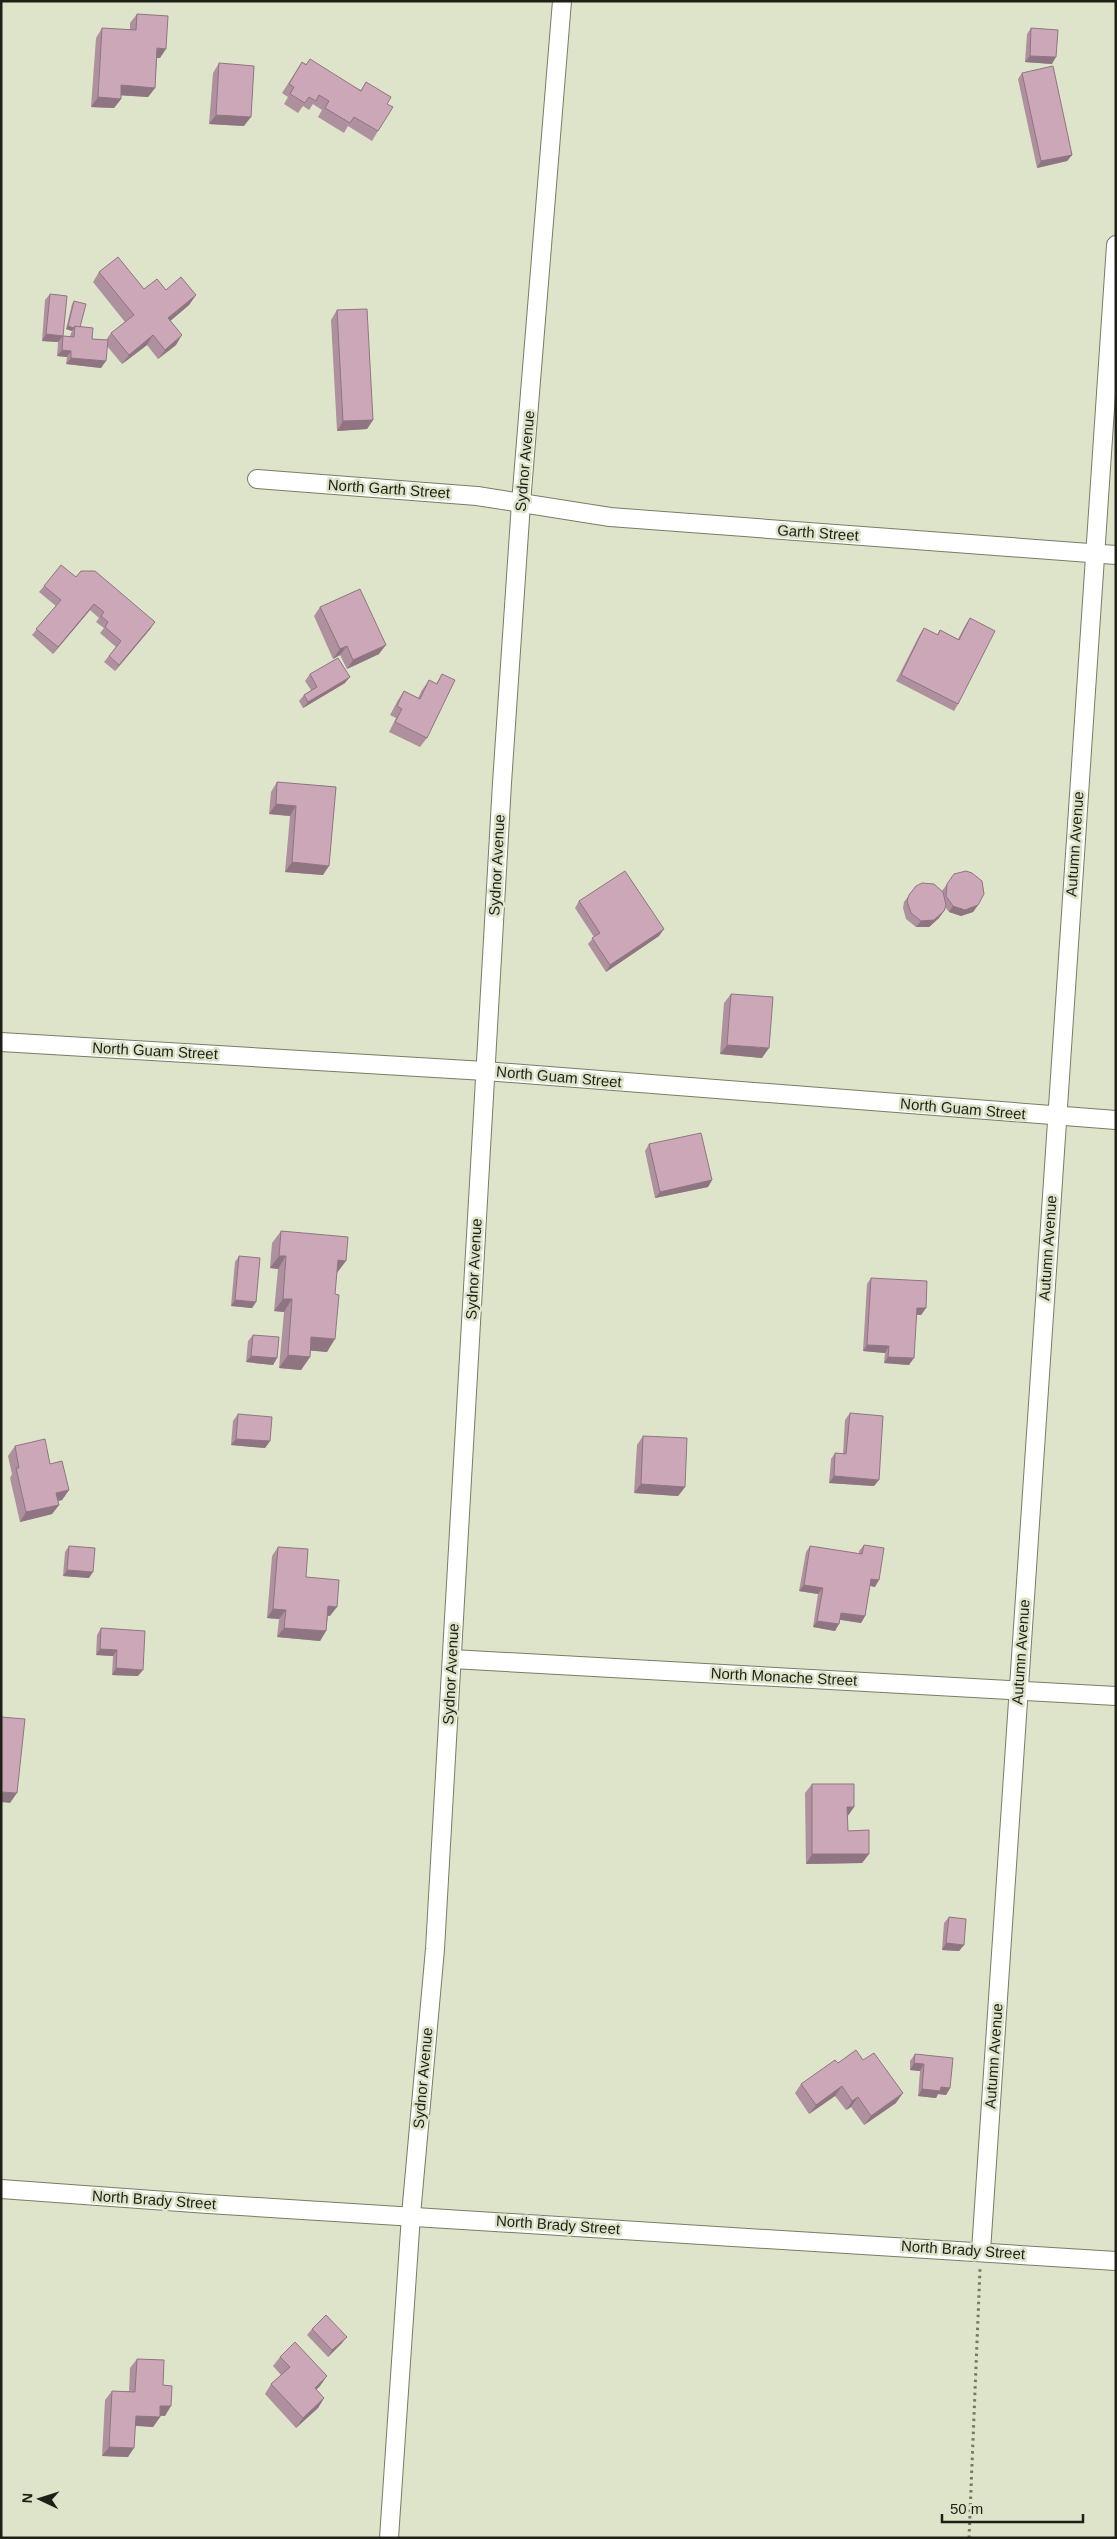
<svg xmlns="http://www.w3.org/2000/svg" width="1117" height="2539" font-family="Helvetica,sans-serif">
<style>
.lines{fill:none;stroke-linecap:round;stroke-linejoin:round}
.minor-casing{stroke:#777d65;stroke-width:20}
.path{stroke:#747867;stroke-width:3;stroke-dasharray:2.5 4;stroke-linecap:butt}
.minor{stroke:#fff;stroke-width:18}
.wall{fill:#af909e}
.shaded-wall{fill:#8f7581}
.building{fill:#cca7b8;stroke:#8f7581}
.labels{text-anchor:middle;stroke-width:5;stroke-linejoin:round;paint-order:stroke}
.street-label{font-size:15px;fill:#1e2017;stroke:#dde4c9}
</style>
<rect width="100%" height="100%" fill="#dde4c9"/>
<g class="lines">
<!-- minor casing -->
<g class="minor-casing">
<g id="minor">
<path d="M257,479L477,496L610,517L1116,555"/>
<path d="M1,1042L485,1071L1116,1120"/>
<path d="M452,1659L1116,1696"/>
<path d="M1,2189L208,2204L1116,2261"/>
<path d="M981,2251L1116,245"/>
<path d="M389,2538L411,2215L435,1949L502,783L521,503L562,1"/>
</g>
</g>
<!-- path -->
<path class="path" d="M969,2538L980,2269"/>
<!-- minor -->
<use href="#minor" class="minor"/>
</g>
<!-- wall -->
<g class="wall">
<path d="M137,14L160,58H157L155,88L148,97L121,95V99L114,108L91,107L96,38L102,28L130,30V23Z"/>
<path d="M1031,28L1052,64L1025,62L1027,34Z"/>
<path d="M302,62L361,90L366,82L387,104L378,131L372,141L348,126L344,133L318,117L322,110L313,104L309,110L303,106L298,113L284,104L288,97L282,93Z"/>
<path d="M219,63L244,126L209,124L213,73Z"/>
<path d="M1022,73L1072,155L1067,161L1037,168L1018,79Z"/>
<path d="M99,272L144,289L166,290L196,295L189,305L170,321L176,345L158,359L147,345L122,364L107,346L101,368L66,364L67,357L57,356L58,342L42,341L45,300L50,294L63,336H70L71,333L72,331L66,329L72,304L74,301L80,327L92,339L106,340L111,333L125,322L93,282Z"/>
<path d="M337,310L373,420L367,429L337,431L331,320Z"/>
<path d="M76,577L151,628L115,671L104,662L116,647L100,633L104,628L96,622L99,618L90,610L53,654L32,635L56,606L39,592L44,586Z"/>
<path d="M320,607L379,654L347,669L340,655L333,659L314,616Z"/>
<path d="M970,618L958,704L954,711L896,681L920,634L924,628L937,635L940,630L958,639L966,624Z"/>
<path d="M310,674L345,683L303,708L299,701L304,695L311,690L305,681Z"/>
<path d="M442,674L427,738L420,747L389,732L396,718L390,715L398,700L404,691L418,698L422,690L429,680L436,684Z"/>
<path d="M277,782L336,787L323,875L285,872L290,816L269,814L271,792Z"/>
<path d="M947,884L978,905L973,912L961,916L949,912L945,907L944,911L939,918L929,927H916L906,919L903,908L904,902L916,886L942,891Z"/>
<path d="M579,901L659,936L606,972L588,944L594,937L575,908Z"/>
<path d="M731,994L762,1058L720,1054L724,1003Z"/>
<path d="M649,1144L712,1180L708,1187L655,1198L645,1151Z"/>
<path d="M281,1231L337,1273L327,1352L310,1350V1357L301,1370L279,1368L284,1312L274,1311L278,1269L270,1268L272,1243Z"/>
<path d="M239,1256L256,1302L252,1308L231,1306L235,1262Z"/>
<path d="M871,1278L926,1308L921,1315H917L909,1365L884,1363L885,1353L863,1351L867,1284Z"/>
<path d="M253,1335L277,1358L273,1365L246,1362L248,1341Z"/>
<path d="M850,1413L874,1486L829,1483L831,1459L835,1453L843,1454L845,1420Z"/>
<path d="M238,1414L270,1441L265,1448L231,1445L233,1421Z"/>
<path d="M643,1436L685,1487L678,1496L634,1493L637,1445Z"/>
<path d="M15,1446L50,1464L69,1490L62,1500L58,1501L59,1505L52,1514L20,1522L10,1478L12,1474L8,1456Z"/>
<path d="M864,1545L875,1587L870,1586L865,1616L861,1623L840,1620L835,1631L813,1627L818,1594L799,1591L806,1552L810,1546L859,1554V1551Z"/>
<path d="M69,1546L89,1578L63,1576L65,1552Z"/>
<path d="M278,1547L306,1577L330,1616H328L326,1631L320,1641L277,1637L279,1619L267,1618L272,1556Z"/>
<path d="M101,1628L138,1676L112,1675L113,1656L96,1655L97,1635Z"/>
<path d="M812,1784L854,1807L847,1817L848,1831L869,1854L862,1863L806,1864L805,1793Z"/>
<path d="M949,1917L964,1945L959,1951L942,1950L944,1923Z"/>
<path d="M915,2054L950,2088L946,2095L938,2094L936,2098L918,2096L920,2071L910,2070V2061Z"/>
<path d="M863,2060L896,2103L864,2125L851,2107L846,2110L835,2096L809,2114L795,2093L801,2084L838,2063Z"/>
<path d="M312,2329L342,2343L328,2357L307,2335Z"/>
<path d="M280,2357L320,2386L316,2390L324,2398L318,2408L296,2428L265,2394L271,2384L281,2375L273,2366Z"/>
<path d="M137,2359L163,2385L165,2416H160V2417L153,2427L135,2426L128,2457L102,2456L105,2400L112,2391H129L130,2368Z"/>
</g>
<!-- shaded-wall -->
<g class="shaded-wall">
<path d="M157,48L166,49L160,58H151Z"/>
<path d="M1030,56L1056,57L1052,64L1025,62Z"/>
<path d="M121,85L155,88L148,97L115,95Z"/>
<path d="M98,97L121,99L114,108L91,107Z"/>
<path d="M216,115L251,117L244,126L209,124Z"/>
<path d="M1072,155L1067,161L1037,168L1041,161Z"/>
<path d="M196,295L189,305L162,328L168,318Z"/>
<path d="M68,326L74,328L72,331L66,329Z"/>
<path d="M46,334L63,336L58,342L42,341Z"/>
<path d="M153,335L147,345L122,364L129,355Z"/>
<path d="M182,335L176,345L158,359L165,350Z"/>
<path d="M62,350L71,351L67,357L57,356Z"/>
<path d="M71,358L106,361L101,368L66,364Z"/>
<path d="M373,420L367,429L337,431L343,421Z"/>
<path d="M94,604L90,610L53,654L58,647Z"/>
<path d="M155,622L151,628L115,671L119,665Z"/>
<path d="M386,645L379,654L347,669L353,660Z"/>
<path d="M347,646L340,655L333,659L340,649Z"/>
<path d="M350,677L345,683L303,708L308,702Z"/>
<path d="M276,804L296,806L290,816L269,814Z"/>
<path d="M292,862L329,866L323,875L285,872Z"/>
<path d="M978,905L973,912L961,916L949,912L953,906Z"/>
<path d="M944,911L939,918L929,927H916L921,921Z"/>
<path d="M664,929L659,936L606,972L610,965Z"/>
<path d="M727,1045L769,1048L762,1058L720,1054Z"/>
<path d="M712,1180L708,1187L655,1198L660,1192Z"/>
<path d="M279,1256H286L278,1269L270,1268Z"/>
<path d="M338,1260L346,1261L337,1273Z"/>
<path d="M283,1299H292L284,1312L274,1311Z"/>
<path d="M235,1300L256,1302L252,1308L231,1306Z"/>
<path d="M917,1308H926L921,1315L913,1314Z"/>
<path d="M311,1337L335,1339L327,1352L303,1350Z"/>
<path d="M867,1345L889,1346L885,1353L863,1351Z"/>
<path d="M288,1355L310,1357L301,1370L279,1368Z"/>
<path d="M251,1356L277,1358L273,1365L246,1362Z"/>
<path d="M888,1357L914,1358L909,1365L884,1363Z"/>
<path d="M236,1439L270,1441L265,1448L231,1445Z"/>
<path d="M834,1476L879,1480L874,1486L829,1483Z"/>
<path d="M641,1484L685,1487L678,1496L634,1493Z"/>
<path d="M69,1490L62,1500L49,1503L56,1493Z"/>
<path d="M59,1505L52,1514L20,1522L26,1512Z"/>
<path d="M67,1570L93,1572L89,1578L63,1576Z"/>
<path d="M871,1579L879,1580L875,1587L867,1585Z"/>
<path d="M804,1585L823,1588L818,1594L799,1591Z"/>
<path d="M328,1606L337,1607L330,1616L322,1615Z"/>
<path d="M273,1609L286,1610L279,1619L267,1618Z"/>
<path d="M841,1613L865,1616L861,1623L837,1619Z"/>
<path d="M817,1621L839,1624L835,1631L813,1627Z"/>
<path d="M284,1628L326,1631L320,1641L277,1637Z"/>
<path d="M100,1649L117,1650L113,1656L96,1655Z"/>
<path d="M116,1668L143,1670L138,1676L112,1675Z"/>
<path d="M1,1792L17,1793L10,1803L1,1802Z"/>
<path d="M847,1807H854L847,1817Z"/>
<path d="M812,1854H869L862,1863L806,1864Z"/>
<path d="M946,1943L964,1945L959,1951L942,1950Z"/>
<path d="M914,2063L924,2064L920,2071L910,2070Z"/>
<path d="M842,2086L835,2096L809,2114L816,2105Z"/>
<path d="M941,2087L950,2088L946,2095L938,2094L936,2098L918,2096L922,2089Z"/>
<path d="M903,2093L896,2103L864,2125L871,2116Z"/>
<path d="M858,2097L851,2107L846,2110L852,2101Z"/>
<path d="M347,2337L342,2343L328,2357L332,2350Z"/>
<path d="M327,2376L320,2386L308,2397L315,2388Z"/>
<path d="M324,2398L318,2408L296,2428L303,2418Z"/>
<path d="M160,2406H171L165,2416L153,2415Z"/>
<path d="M136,2416L160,2417L153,2427L129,2425Z"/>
<path d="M109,2447L134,2448L128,2457L102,2456Z"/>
</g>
<!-- building -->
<g class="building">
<path d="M137,14L168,16L166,49L157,48L155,88L121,85V99L98,97L102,28L136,30Z"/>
<path d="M1031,28L1058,30L1056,57L1030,56Z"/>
<path d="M310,59L361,91L366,82L391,97L387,104L393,107L378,131L354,117L350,123L325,108L329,101L319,95L316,101L309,97L305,103L290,94L294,87L289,84L302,62L306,65Z"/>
<path d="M219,63L254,66L251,117L216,115Z"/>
<path d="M1053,66L1072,155L1041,161L1022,73Z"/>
<path d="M118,257L144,289L157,279L166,290L181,277L196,295L168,318L182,335L165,350L153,335L129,355L111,333L134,315L99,272Z"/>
<path d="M50,294L67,296L63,336L74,337L75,326L93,328L92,339L108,340L106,361L71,358V351L62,350L63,336L46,334Z"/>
<path d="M74,301L86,304L80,327L75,326L74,328L68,326Z"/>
<path d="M367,309L373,420L343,421L337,310Z"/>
<path d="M61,565L76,577L81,571H95L155,622L119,665L109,656L121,641L105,627L108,622L101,616L104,612L94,604L58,647L36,629L61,600L44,586Z"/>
<path d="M360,589L386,645L353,660L347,646L340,649L320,607Z"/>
<path d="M970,618L995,631L958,704L901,675L924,628L938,635L940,630L959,640Z"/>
<path d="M338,658L350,677L308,702L304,695L317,687L310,674Z"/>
<path d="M442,674L455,680L427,738L395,722L402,709L397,706L404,691L420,699L429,680L437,684Z"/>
<path d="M277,782L336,787L329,866L292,862L296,806L276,804Z"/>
<path d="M625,871L664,929L610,965L592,938L600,933L579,901Z"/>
<path d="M966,871L972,873L982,881L984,894L978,905L965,910L953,906L946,896L947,884L954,874Z"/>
<path d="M922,883L934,884L943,892L946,905L944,911L934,920L921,921L911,913L907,901L909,895L916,886Z"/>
<path d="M731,994L773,997L769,1048L727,1045Z"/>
<path d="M701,1133L712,1180L660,1192L649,1144Z"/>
<path d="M281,1231L348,1237L346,1261L338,1260L335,1294L339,1295L335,1339L311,1337L310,1357L288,1355L292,1299H283L286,1256H279Z"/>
<path d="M239,1256L260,1258L256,1302L235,1300Z"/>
<path d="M871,1278L927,1281L926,1308H917L914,1358L888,1357L889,1346L867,1345Z"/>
<path d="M253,1335L279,1337L277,1358L251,1356Z"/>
<path d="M850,1413L883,1416L879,1480L834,1476L835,1453L846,1454Z"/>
<path d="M238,1414L272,1417L270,1441L236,1439Z"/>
<path d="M643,1436L687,1438L685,1487L641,1484Z"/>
<path d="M45,1439L50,1464L62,1461L69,1490L56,1493L59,1505L26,1512L16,1468H19L15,1446Z"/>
<path d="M864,1545L884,1548L879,1580L871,1579L865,1616L841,1613L839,1624L817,1621L823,1588L804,1585L810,1546L862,1554Z"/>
<path d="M69,1546L95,1548L93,1572L67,1570Z"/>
<path d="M278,1547L308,1549L306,1577L339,1580L337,1607L328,1606L326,1631L284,1628L286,1610L273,1609Z"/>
<path d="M101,1628L145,1631L143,1670L116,1668L117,1650L100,1649Z"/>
<path d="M1,1717L25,1719L17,1793L1,1792Z"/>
<path d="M812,1784H854V1807H847L848,1831L869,1830V1854H812Z"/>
<path d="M949,1917L966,1919L964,1945L946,1943Z"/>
<path d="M856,2050L863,2060L874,2053L903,2093L871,2116L858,2097L852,2101L842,2086L816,2105L801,2084L835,2060L838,2063Z"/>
<path d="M915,2054L953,2058L950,2088L941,2087L940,2091L922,2089L924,2064L914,2063Z"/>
<path d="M326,2315L347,2337L332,2350L312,2329Z"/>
<path d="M295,2342L327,2376L315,2388L324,2398L303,2418L271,2384L290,2367L280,2357Z"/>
<path d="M137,2359L164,2360L163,2385L172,2386L171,2406H160V2417L136,2416L134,2448L109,2447L112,2391L135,2392Z"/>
</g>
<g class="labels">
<!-- street labels -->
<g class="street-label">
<text transform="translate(525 461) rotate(-85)" y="5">Sydnor Avenue</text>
<text transform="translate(389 489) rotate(4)" y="5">North Garth Street</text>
<text transform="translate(818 533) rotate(4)" y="5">Garth Street</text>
<text transform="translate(1075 844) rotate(-86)" y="5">Autumn Avenue</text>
<text transform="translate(497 865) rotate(-87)" y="5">Sydnor Avenue</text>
<text transform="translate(155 1051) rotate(3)" y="5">North Guam Street</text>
<text transform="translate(559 1077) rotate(5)" y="5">North Guam Street</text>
<text transform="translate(963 1109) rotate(5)" y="5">North Guam Street</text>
<text transform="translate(1048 1248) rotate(-86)" y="5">Autumn Avenue</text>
<text transform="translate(474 1269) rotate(-87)" y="5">Sydnor Avenue</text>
<text transform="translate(1021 1652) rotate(-86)" y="5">Autumn Avenue</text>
<text transform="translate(451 1674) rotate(-87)" y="5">Sydnor Avenue</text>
<text transform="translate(784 1677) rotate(3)" y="5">North Monache Street</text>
<text transform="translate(994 2056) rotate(-86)" y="5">Autumn Avenue</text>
<text transform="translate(423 2078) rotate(-85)" y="5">Sydnor Avenue</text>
<text transform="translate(154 2200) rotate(4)" y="5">North Brady Street</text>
<text transform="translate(558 2225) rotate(4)" y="5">North Brady Street</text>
<text transform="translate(963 2250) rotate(4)" y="5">North Brady Street</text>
</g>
</g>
<!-- border -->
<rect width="1117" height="2539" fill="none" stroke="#1e2017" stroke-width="5"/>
<!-- north arrow -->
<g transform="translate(40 2499) rotate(274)" stroke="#dde4c9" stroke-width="4" paint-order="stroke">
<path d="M0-4L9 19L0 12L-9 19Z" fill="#1e2017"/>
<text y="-8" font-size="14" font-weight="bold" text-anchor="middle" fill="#1e2017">N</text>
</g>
<!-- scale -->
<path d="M942 2514v8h141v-8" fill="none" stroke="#1e2017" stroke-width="2.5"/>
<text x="950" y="2514" font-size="15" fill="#1e2017" stroke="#dde4c9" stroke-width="4" paint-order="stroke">50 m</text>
</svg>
